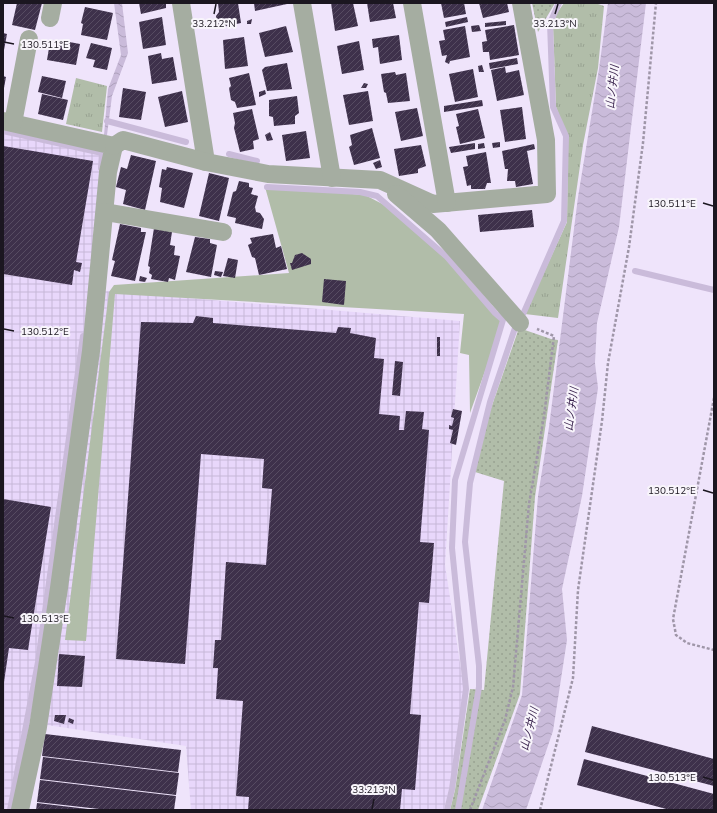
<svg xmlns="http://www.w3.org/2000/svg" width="717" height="813" font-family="'Nunito Sans','Noto Sans JP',sans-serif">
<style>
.industrial{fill:url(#industrial-grid)}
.grass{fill:url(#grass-tufts)}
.park{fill:url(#park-dots)}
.garden{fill:#b1bda9}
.water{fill:url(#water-waves)}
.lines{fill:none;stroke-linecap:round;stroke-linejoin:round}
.stream{stroke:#cabbda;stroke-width:6}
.building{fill:url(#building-hatch)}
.path{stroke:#9f96a8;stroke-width:2.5;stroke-dasharray:3 2;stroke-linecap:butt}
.street{stroke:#a5ada1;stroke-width:18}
.ticks{fill:none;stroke:#1b1620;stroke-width:1.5}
.labels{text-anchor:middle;stroke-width:4;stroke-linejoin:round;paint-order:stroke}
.water-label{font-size:11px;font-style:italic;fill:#3c2650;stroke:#f8f5fb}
.ticks-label{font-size:10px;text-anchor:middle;fill:#1b1620;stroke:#f8f5fb;stroke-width:4;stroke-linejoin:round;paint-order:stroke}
</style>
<defs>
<pattern id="industrial-grid" width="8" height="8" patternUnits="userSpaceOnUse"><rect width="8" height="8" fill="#e8d7fb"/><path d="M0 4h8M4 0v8" fill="none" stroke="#c6b8d7"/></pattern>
<pattern id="grass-tufts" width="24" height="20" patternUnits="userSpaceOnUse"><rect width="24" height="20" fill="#b1bda9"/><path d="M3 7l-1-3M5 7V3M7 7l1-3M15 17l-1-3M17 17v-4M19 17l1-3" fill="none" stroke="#98a291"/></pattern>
<pattern id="park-dots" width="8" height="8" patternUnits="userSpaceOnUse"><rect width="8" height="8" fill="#b1bda9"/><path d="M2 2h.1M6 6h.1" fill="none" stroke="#98a291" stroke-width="1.8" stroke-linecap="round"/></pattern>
<pattern id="water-waves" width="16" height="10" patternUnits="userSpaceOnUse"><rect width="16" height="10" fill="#cabbda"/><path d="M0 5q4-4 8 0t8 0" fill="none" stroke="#ada0bb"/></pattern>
<pattern id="building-hatch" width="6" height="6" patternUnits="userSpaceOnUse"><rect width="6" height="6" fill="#3e314b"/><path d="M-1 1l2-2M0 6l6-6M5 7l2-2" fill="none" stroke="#574c62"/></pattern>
</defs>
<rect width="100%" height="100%" fill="#efe4fb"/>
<!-- industrial -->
<g class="industrial">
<path d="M3,128L106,151L80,390L32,722L14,810H3Z"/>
<path d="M105,291L460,321L445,565L464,689L450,786L444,810H191L186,746L47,725Z"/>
</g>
<!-- grass -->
<g class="grass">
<path d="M564,3H595L604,6L598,68L583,145L558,318L525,314L567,222L568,138L556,107L553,25L557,13Z"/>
<path d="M76,78L107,86L102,132L66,124Z"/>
</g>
<!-- park -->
<g class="park">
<path d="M532,3H555L538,32Z"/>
<path d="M519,328L551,339L558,340L535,497L520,694L478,810H450L455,790L470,689L484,690L504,481L475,472L489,414Z"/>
</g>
<!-- garden -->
<path class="garden" d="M265,187L365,195L392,209L451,262L503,321L470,413L469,355L460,353L464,314L115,294L86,641L65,640L109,292L114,285L289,273Z"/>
<!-- water -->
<g class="water">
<path d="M114,3H122L128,53L112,96L107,135H104L108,89L121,55Z"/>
<path d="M608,3H646L619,227L597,323L595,363L598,388L582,496L562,589L567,640L553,731L526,810H482L522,695L538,496L549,427L578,197L599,69Z"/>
</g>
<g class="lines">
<!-- stream -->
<g class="stream">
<path d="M107,121L186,142"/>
<path d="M3,131L102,153L101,168"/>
<path d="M229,154L257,161"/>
<path d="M267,187L360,192L377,196L447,257L495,313L503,320L455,480L452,548L466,689L452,789L447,810"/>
<path d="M635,271L714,290"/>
<path d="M10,810L38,662L83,336"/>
<path d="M458,810L479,687V666L465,542L470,483L490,402L515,328L524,312L564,221L566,136L553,107L550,23L559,3"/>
</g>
</g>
<!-- building -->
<g class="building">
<path d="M17,3H42L35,30L12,25Z"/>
<path d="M139,3H166V8L141,14Z"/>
<path d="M218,3H238L241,23L218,28L216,16L219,12Z"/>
<path d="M254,3H287V4L255,11Z"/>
<path d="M331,3H353L358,26L335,31Z"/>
<path d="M367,3H393L396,18L370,22Z"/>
<path d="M441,3H464L466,14L444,18Z"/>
<path d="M479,3H507L509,12L483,18Z"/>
<path d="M85,7L113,13L107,40L81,35L83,24L81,23Z"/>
<path d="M162,17L166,45L143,49L139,22Z"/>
<path d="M467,17L468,22L446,27L445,22Z"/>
<path d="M252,19L251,24H247V21Z"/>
<path d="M506,21V25L485,27V23Z"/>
<path d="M479,25L481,31L472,32L471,26Z"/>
<path d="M514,25L519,55L490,60L489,52H483L482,42L487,41L485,30Z"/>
<path d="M286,26L293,52L265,57L259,33Z"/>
<path d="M465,26L470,57L450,61L449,64L445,62L447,55L442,56L439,41L445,40L443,30Z"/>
<path d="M3,33L7,34L4,50H3Z"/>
<path d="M399,35L402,60L380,64L378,47L373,48L372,39Z"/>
<path d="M244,37L248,66L225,69L223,40Z"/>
<path d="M59,40L80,44L76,65L47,60L49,48L57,50Z"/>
<path d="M359,41L364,70L342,74L337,46Z"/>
<path d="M91,43L112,48L107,70L93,67L95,60L86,58Z"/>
<path d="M161,53L162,59L173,57L177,80L152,84L148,56Z"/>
<path d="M517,58L518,64L490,69L489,63Z"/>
<path d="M287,63L292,89L267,91L262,70L265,67Z"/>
<path d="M482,65L484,72H479L478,66Z"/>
<path d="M505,67L506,73L519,70L524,95L497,101L491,70Z"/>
<path d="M473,69L478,97L455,102L449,74Z"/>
<path d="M395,72L396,75L406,73L410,101L388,103L386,93L384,92L381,74Z"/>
<path d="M249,73L256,105L237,108L235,102L231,100L229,88L231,86L229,78Z"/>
<path d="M3,76L6,77L4,88H3Z"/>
<path d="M42,76L66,81L62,98L38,92Z"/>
<path d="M364,83L368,84L366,88H361Z"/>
<path d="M123,88L146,92L141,120L119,117Z"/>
<path d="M265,90L266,94L259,97V92Z"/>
<path d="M182,91L188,122L165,127L158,97Z"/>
<path d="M368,91L373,121L349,125L343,95Z"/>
<path d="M42,94L68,100L63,120L38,114Z"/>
<path d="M297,96L299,113L295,116V124L274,126L273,117L269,116V100Z"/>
<path d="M482,100L483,106L444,112V106Z"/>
<path d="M522,107L526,139L505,142L500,110Z"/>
<path d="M417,108L423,136L401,141L395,112Z"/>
<path d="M252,109L259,139L253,141L254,149L240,152L234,128L235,123L233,113Z"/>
<path d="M478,109L485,138L460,144L456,127L459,126L456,114Z"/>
<path d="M372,128L380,158L354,165L349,147L352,145L350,135Z"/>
<path d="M306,131L310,158L286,161L282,135Z"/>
<path d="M270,132L273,140L267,141L265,135Z"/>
<path d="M500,142V147L493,148L492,143Z"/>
<path d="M475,143V149L451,153L449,147Z"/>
<path d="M484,143L485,148L478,149V144Z"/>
<path d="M534,144L535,149L527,151L533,184L516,187L515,181H507L508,169H505L502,151Z"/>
<path d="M421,145L426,166L418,169V173L399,176L394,149Z"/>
<path d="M3,146L93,161L76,262L82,263L80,272L74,270L72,285L3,274Z"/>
<path d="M486,152L491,183H487L485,189H471V185L467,186L463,167L468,166L466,156Z"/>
<path d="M131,155L156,161L145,210L123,204L126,190L116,187L121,167L127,169Z"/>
<path d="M380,160L382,167L376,169L373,163Z"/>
<path d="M167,167L193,173L184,208L160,202L162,188L159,187L162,169L166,170Z"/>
<path d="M209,173L229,178L219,221L199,216Z"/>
<path d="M239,181L249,183V187L253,188L251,194L258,196L255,207L256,212L260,213L264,219L262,229L235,223L236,218L227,216L233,192L236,191Z"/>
<path d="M532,210L534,227L480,232L478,215Z"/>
<path d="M120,224L141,228V232H146L135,281L111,276L115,261L112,260Z"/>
<path d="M154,228L172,232L170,245L175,246L174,255L180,256L175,280L169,278L168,282L151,279L152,275L149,273L150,267L148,266Z"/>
<path d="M273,234L276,248L281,246L287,269L259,275L255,258L252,257L248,245L252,243L250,238Z"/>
<path d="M195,237L210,239V243L217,245L211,277L186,272Z"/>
<path d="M302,253L311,259V264L292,270L290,263H292L295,255Z"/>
<path d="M228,258L238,260L235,278L223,276Z"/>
<path d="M215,271L223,272L221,277L214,275Z"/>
<path d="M140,276L147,278L145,282L139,281Z"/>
<path d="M324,279L346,281L344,305L322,302Z"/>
<path d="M196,316L213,318V323L336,333L338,327L351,328L350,333L376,338L374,358L384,359L379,414L400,416L399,430H404L406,411L424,412L422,429L429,430L420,542L434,543L429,603L419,602L410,714L421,715L415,790L402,789L400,810H248L249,797L236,796L243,701L216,699L218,668H213L215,640H221L226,562L266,565L272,489L262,488L264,459L201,454L185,664L116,659L141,322L193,323Z"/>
<rect x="437" y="337" width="3" height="19"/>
<path d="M395,361L403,362L400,396L392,395Z"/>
<path d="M453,409L462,411L456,445L450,443L453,430L449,429V425L452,426L454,418L451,417Z"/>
<path d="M3,499L51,507L28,650L9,648L4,682Z"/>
<path d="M59,654L85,656L82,687L57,686Z"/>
<path d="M55,715H66L64,724L54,721Z"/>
<path d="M69,718L74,720L73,724L68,722Z"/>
<path d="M592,726L714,759V786L585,752Z"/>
<path d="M45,734L181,750L178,772L42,756Z"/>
<path d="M43,757L179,773L176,795L40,779Z"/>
<path d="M584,759L714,794V810H670L577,785Z"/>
<path d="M40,780L176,796L174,810H108L37,802Z"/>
<path d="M37,803L88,809V810H36Z"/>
</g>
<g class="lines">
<!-- path -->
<g class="path">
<path d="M714,398L673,619L676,635L687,643L714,650"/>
<path d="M470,810L505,720L513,687L529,504L544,416L554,336L537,329"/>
<path d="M540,810L573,678L578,590L602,421L608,363L629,247L643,143L656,3"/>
</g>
<!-- street -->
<g class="street">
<path d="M181,3L206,162L268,174L380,180L433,204L547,194L546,140L521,3"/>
<path d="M302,3L332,178"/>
<path d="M412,3L447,203"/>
<path d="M50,18L53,3"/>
<path d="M3,121L114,146L108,172L91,351L59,588L38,727L20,810"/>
<path d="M13,123L29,39"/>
<path d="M114,146L123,140L206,162"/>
<path d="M396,194L438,230L520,323"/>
<path d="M105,212L223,232"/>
</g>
</g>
<!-- ticks -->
<path class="ticks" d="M214,14L216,4M555,14L558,4M4,42L14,44M703,203L713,206M4,329L14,331M703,490L713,493M4,616L14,618M703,777L713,780M372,809L374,799"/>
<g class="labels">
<!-- water labels -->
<g class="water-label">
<text transform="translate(612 87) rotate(-84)" y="4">山ノ井川</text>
<text transform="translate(571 409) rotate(-82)" y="4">山ノ井川</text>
<text transform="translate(529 729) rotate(-76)" y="4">山ノ井川</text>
</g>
</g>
<g class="ticks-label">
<text x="214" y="27">33.212°N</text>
<text x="555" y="27">33.213°N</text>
<text x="45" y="48">130.511°E</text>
<text x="672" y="207">130.511°E</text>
<text x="45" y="335">130.512°E</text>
<text x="672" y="494">130.512°E</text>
<text x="45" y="622">130.513°E</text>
<text x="672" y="781">130.513°E</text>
<text x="374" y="793">33.213°N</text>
</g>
<!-- border -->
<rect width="717" height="813" fill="none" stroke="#1b1620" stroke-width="8"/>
</svg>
